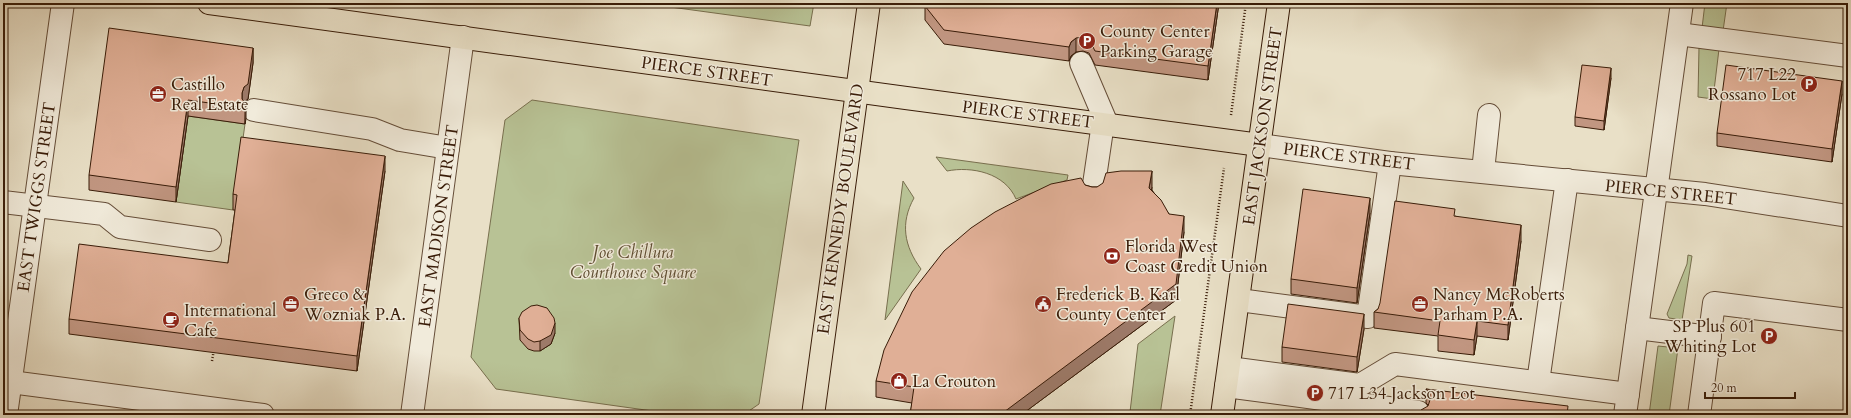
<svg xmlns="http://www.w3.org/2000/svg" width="1851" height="418" font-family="Cardo,serif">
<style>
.green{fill:#b8c295;stroke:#786f4e}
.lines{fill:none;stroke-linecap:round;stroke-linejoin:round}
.minor-casing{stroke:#654d38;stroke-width:24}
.major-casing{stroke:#391c08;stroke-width:24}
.path{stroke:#391c08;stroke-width:2.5;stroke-dasharray:1 2;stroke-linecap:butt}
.minor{stroke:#f1ebdb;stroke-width:22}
.major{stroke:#e9e0c7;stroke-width:22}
.wall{fill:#c19681;stroke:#391c08}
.shaded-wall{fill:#9d7a69;stroke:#391c08}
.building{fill:#e0af96;stroke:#391c08}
.labels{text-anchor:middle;stroke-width:3;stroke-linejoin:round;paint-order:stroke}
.poi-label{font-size:17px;fill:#391c08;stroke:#f1ebdb;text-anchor:start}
.street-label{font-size:17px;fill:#391c08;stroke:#f1ebdb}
.park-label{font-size:17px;font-style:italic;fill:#5f4e32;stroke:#f1ebdb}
</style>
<rect width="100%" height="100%" fill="#e9e0c7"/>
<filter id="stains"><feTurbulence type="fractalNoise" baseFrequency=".005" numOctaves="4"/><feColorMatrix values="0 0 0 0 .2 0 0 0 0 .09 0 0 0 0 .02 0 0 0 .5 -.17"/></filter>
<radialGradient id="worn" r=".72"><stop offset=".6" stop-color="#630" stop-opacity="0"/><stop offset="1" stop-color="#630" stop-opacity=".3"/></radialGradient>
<!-- green -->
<g class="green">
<path d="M641,3H814L810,26Z"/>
<path d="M1705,3H1727L1723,31L1702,28Z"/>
<path d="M1699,47L1719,49L1713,99L1698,97Z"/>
<path d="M532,100L799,140L759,404L743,415H681L496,389L471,357L505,120Z"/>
<path d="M188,116L245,124L233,210L176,202Z"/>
<path d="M936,157L1068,175L1067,180L1016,199C1005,173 972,166 947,171Z"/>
<path d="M903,181L914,198C900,223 904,246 921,269L885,320Z"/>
<path d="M1688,255L1692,256L1682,320L1669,318L1667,314L1687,264Z"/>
<path d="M1175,316L1160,415H1132L1130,412L1138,344Z"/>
<path d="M1658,346L1678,348L1669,415H1649Z"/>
</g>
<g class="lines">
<!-- minor casing -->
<g class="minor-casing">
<g id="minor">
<path d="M1678,34L1848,56"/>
<path d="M1081,63L1107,124"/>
<path d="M254,110L372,129L400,140L448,148"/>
<path d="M1260,145L1390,163L1705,194L1848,216"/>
<path d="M1483,171L1489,115"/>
<path d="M1093,191L1103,123"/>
<path d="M3,202L104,214L120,227L210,240"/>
<path d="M1239,300L1368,317L1390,163"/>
<path d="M1637,328L1710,337"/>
<path d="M1229,368L1360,385L1395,364L1628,394"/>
<path d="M3,381L263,415"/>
<path d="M1538,382L1567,180"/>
<path d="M1226,386L1418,412"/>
<path d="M6,415L63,3"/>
<path d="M412,415L463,37"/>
<path d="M1625,415L1682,3"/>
<path d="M1699,415L1714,303L1848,320"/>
</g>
</g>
<!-- major casing -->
<g class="major-casing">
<g id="major">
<path d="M209,3L906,98L1260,145"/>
<path d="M813,415L869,3"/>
<path d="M1222,415L1279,3"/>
</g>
</g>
<!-- path -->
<g class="path">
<path d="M621,7L622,3"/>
<path d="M1231,115L1246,3"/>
<path d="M212,361L214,349"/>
<path d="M1190,415L1224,168"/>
</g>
<!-- minor -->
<use href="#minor" class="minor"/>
<!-- major -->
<use href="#major" class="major"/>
</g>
<!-- wall -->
<g class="wall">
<path d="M925,3H1219L1208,80L1095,65L1089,53L1083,51L1076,52L1071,56L1069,61L944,44L925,20Z"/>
<path d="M253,48V63L248,99L245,102L246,104L245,124L188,116L176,202L89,190V175Z"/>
<path d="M1611,78L1604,130L1575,126V117Z"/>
<path d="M1842,94L1832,162L1717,146V133Z"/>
<path d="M385,171L357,371L69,334V319L228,263L235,210H233V194Z"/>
<path d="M1085,185L1092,187H1152V190L1169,214L1184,232L1176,300L1021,415H910L912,403L876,397V381Z"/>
<path d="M1370,213L1357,303L1291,294V279Z"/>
<path d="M1455,216L1521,241L1508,340L1477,336L1474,355L1438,351V336L1374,328V312L1378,309Z"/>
<path d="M519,318L555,333L551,344L540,351H534L528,349L520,340Z"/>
<path d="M1364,329L1357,372L1282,362V347Z"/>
<path d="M1426,389L1568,415L1428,406V405L1426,403Z"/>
</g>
<!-- shaded-wall -->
<g class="shaded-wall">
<path d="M1217,3H1219L1208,80V66Z"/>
<path d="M6,9V25L3,43V28Z"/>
<path d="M1076,38V52L1071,56L1069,61V47L1071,42Z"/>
<path d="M253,48V63L248,99L244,102L242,108V93L244,87Z"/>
<path d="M1611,68V78L1604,130V121Z"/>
<path d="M1842,81V94L1832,162V149Z"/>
<path d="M188,100V116L176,202V187Z"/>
<path d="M246,104V119L245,124V108Z"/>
<path d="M385,156V171L357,371V356Z"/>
<path d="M1152,171V187L1149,204V188Z"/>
<path d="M1370,198V213L1357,303V288Z"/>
<path d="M1184,216V232L1176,300L1021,415H1000Z"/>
<path d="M1521,225V241L1508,340V325Z"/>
<path d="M1364,314V329L1357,372V357Z"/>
<path d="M1477,321V336L1474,355V340Z"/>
<path d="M555,323V333L551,344L540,351V341Z"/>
</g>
<!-- building -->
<g class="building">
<path d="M925,3H1217L1208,66L1095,51L1089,39L1083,37L1076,38L1071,42L1069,47L944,30L925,6Z"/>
<path d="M3,9H6L3,28Z"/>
<path d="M109,28L253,48L248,84L244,87L242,93V99L246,104L245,108L188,100L176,187L89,175Z"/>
<path d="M1582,65L1611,68L1604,121L1575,117Z"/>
<path d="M1726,65L1842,81L1832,149L1717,133Z"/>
<path d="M241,137L385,156L357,356L69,319L79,244L228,263L237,195L233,194Z"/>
<path d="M1121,171H1152L1149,188L1161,200L1169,214L1184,216L1176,284L1000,415H910L914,387L876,381L884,350L912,292L944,251L971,228L995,212L1026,196L1051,184L1081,178L1085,185L1092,187H1097L1103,183L1106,173Z"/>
<path d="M1303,189L1370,198L1357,288L1291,279Z"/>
<path d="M1395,201L1455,209L1454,216L1521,225L1508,325L1477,321L1474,340L1438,335L1440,321L1374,312L1378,309L1380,303Z"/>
<path d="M1288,304L1364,314L1357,357L1282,347Z"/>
<path d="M537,305L547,308L554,318L555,323L551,335L540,341L534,342L528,339L520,330L519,318L522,312L531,306Z"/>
<path d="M1426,389L1568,406L1567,415H1421V410L1428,406L1430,400V394Z"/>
</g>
<!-- icons -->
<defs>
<g id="parking-disc" transform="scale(0.9)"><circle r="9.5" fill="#8f2418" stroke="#f1ebdb"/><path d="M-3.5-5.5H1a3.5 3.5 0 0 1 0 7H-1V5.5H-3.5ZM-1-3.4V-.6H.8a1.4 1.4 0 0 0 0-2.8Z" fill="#fff"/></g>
<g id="office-disc" transform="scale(0.9)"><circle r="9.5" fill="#8f2418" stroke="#f1ebdb"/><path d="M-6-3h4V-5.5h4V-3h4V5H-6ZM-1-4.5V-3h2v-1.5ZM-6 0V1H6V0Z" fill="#fff"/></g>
<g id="bank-disc" transform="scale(0.9)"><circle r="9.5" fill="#8f2418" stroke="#f1ebdb"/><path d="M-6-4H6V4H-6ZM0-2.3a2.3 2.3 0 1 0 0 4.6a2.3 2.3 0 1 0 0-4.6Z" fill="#fff"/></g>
<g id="civic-disc" transform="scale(0.9)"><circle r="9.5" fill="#8f2418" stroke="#f1ebdb"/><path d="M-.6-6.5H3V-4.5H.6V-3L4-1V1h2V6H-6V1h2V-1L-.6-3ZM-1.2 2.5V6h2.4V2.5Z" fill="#fff"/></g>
<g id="cafe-disc" transform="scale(0.9)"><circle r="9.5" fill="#8f2418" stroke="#f1ebdb"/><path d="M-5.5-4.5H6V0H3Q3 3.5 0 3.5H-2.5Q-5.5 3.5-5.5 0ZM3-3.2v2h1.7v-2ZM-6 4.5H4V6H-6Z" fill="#fff"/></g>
<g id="shop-disc" transform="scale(0.9)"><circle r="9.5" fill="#8f2418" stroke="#f1ebdb"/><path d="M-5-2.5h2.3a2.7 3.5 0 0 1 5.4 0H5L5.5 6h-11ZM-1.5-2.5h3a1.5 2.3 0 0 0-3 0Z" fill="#fff"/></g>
</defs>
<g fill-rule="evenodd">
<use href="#parking-disc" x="1087" y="41"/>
<use href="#parking-disc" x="1809" y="84"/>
<use href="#office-disc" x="158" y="94"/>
<use href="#bank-disc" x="1112" y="256"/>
<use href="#office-disc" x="291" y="304"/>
<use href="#civic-disc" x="1043" y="304"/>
<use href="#office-disc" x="1420" y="304"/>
<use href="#cafe-disc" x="171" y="320"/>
<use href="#parking-disc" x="1769" y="336"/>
<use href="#shop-disc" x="899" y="381"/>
<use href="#parking-disc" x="1315" y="393"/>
</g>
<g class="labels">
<!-- poi labels -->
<g class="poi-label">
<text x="1100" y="37">County Center<tspan x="1100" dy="20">Parking Garage</tspan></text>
<text x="1796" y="80" text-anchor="end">717 L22<tspan x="1796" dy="20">Rossano Lot</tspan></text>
<text x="171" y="90">Castillo<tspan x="171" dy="20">Real Estate</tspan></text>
<text x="1125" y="252">Florida West<tspan x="1125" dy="20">Coast Credit Union</tspan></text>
<text x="304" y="300">Greco &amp;<tspan x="304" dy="20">Wozniak P.A.</tspan></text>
<text x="1056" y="300">Frederick B. Karl<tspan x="1056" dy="20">County Center</tspan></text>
<text x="1433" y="300">Nancy McRoberts<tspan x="1433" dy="20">Parham P.A.</tspan></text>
<text x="184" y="316">International<tspan x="184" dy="20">Cafe</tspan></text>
<text x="1756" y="332" text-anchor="end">SP Plus 601<tspan x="1756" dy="20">Whiting Lot</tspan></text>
<text x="912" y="387">La Crouton</text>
<text x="1328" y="399">717 L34 Jackson Lot</text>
</g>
<!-- street labels -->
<g class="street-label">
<text transform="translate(707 71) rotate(8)" y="6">PIERCE STREET</text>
<text transform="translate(1028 114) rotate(7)" y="6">PIERCE STREET</text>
<text transform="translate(1262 126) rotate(-82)" y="6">EAST JACKSON STREET</text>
<text transform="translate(1349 156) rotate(7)" y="6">PIERCE STREET</text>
<text transform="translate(1671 192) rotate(6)" y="6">PIERCE STREET</text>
<text transform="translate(36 197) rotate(-82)" y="6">EAST TWIGGS STREET</text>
<text transform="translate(840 209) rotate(-82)" y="6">EAST KENNEDY BOULEVARD</text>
<text transform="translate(438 226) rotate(-82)" y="6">EAST MADISON STREET</text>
</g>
<!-- park labels -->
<g class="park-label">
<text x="633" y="258">Joe Chillura<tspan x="633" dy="20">Courthouse Square</tspan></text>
</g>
</g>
<!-- margin -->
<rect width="1851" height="418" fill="none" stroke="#e9e0c7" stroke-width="16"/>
<rect x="4" y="4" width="1843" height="410" fill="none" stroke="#391c08" stroke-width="2"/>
<rect x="8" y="8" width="1835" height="402" fill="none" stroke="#391c08"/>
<!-- scale -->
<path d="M1705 392v6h90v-6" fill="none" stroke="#391c08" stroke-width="2"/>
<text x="1711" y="392" font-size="12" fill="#391c08" stroke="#f1ebdb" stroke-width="3" paint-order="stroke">20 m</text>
<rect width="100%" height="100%" filter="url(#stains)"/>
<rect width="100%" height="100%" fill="url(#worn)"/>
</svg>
